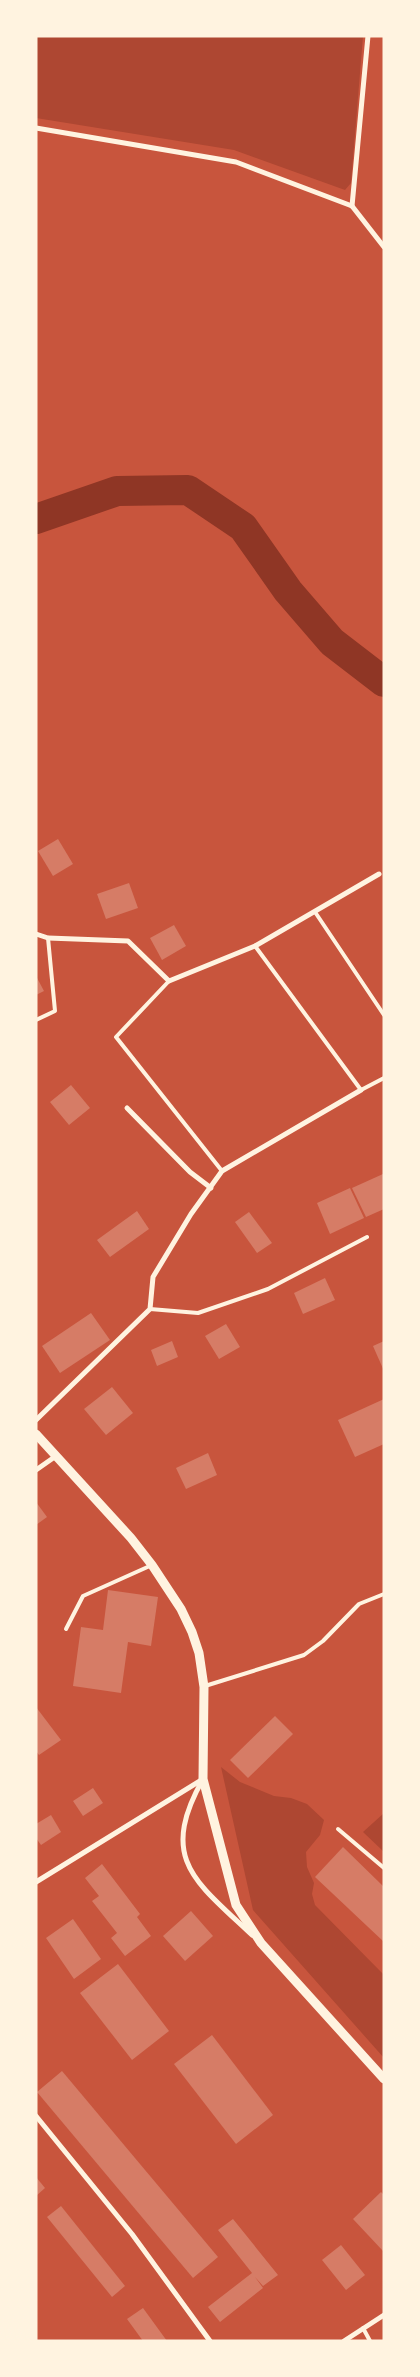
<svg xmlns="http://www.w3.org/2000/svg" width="420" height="2377" font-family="'Fira Sans',sans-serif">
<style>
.green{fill:#ae4732}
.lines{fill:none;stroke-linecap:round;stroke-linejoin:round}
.river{stroke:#8f3625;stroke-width:30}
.building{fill:#d67c66}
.service{stroke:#fff3e0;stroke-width:4}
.minor{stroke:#fff3e0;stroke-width:5}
.tertiary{stroke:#fff3e0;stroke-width:9}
</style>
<rect width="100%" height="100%" fill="#c8553d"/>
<!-- green -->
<g class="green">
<path d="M36,36H363L351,183L345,190L234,150L36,118Z"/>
<path d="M221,1767L240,1782L274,1796L291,1798L307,1804L324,1820L320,1835L306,1852L307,1867L314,1883L312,1894L315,1905L384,1975V2058L253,1910Z"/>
<path d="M384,1813V1852L363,1832Z"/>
</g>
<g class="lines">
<!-- river -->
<path class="river" d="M36,519L117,491L188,490L243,527L288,591L332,642L384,682"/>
</g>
<!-- building -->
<g class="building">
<path d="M58,839L73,864L53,876L38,851Z"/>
<path d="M129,883L138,908L106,919L97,894Z"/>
<path d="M174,925L186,946L162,960L150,938Z"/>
<path d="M36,976L44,991L36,995Z"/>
<path d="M71,1085L90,1108L69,1125L50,1102Z"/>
<path d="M383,1174L384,1209L366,1217L352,1188Z"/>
<path d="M350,1188L364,1218L330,1234L317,1203Z"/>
<path d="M137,1211L149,1229L110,1257L97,1240Z"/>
<path d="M249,1212L272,1243L257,1253L235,1222Z"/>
<path d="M325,1278L335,1300L303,1314L294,1293Z"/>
<path d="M91,1313L110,1340L60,1373L42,1346Z"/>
<path d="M226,1324L240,1347L219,1359L205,1336Z"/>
<path d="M172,1341L178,1357L157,1366L151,1350Z"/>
<path d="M384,1341V1371L373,1346Z"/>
<path d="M112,1387L133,1413L106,1435L84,1409Z"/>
<path d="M384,1399V1444L355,1457L338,1420Z"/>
<path d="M208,1453L217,1475L186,1489L176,1468Z"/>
<path d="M36,1502L47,1517L36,1525Z"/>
<path d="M108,1590L158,1597L151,1646L128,1642L121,1693L73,1686L81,1627L103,1630Z"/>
<path d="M36,1707L61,1740L39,1755L36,1751Z"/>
<path d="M275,1716L293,1734L248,1778L230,1760Z"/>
<path d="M93,1788L103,1803L83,1816L73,1801Z"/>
<path d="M51,1815L61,1832L41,1845L36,1838V1824Z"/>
<path d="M343,1847L384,1887V1942L315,1877Z"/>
<path d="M102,1864L140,1914L137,1917L151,1936L125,1956L111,1938L117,1933L92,1901L99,1896L85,1878Z"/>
<path d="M191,1911L213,1936L185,1961L163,1936Z"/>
<path d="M73,1919L101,1959L74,1979L46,1938Z"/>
<path d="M118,1964L169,2031L132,2060L80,1993Z"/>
<path d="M212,2035L273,2115L236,2144L174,2064Z"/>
<path d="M62,2071L218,2257L193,2278L37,2092Z"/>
<path d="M36,2177L45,2188L36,2196Z"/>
<path d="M381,2192L384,2195L383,2251L353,2219Z"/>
<path d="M61,2206L125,2286L112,2297L47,2217Z"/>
<path d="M233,2219L278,2275L263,2286L255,2277L263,2288L220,2322L208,2307L252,2273L218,2230Z"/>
<path d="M341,2245L365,2275L346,2290L322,2260Z"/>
<path d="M143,2308L167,2341H143L127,2319Z"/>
</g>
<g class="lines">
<!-- service -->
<g class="service">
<path d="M315,912L384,1015"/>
<path d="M255,946L361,1090L384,1078"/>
<path d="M169,981L116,1037L222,1171"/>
<path d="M36,1020L55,1011L48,938"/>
<path d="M150,1309L198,1313L268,1289L367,1237"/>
<path d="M66,1629L83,1596L152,1565"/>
<path d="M205,1686L304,1655L323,1641L359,1604L384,1594"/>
<path d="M338,1829L384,1868"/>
<path d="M363,2328L370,2341"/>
</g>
<!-- minor -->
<g class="minor">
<path d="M36,128L236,162L352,206L384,247"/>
<path d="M352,206L368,36"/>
<path d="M36,934L48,938L128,941L169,981L255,946L379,874"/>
<path d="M127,1108L190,1172L211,1188"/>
<path d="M36,1420L150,1309L153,1277L191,1214L222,1171L361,1090"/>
<path d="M36,1470L56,1456"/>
<path d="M203,1779C158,1859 195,1881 252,1935"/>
<path d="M36,1882L203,1779"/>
<path d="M36,2116L132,2234L210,2341"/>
<path d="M344,2341L384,2315"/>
</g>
<!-- tertiary -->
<path class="tertiary" d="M36,1434L131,1538L152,1565L181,1609L192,1632L199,1653L204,1687L203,1779L236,1905L261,1943L384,2079"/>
</g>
<!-- border -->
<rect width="420" height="2377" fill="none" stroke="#fff3e0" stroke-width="75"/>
</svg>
